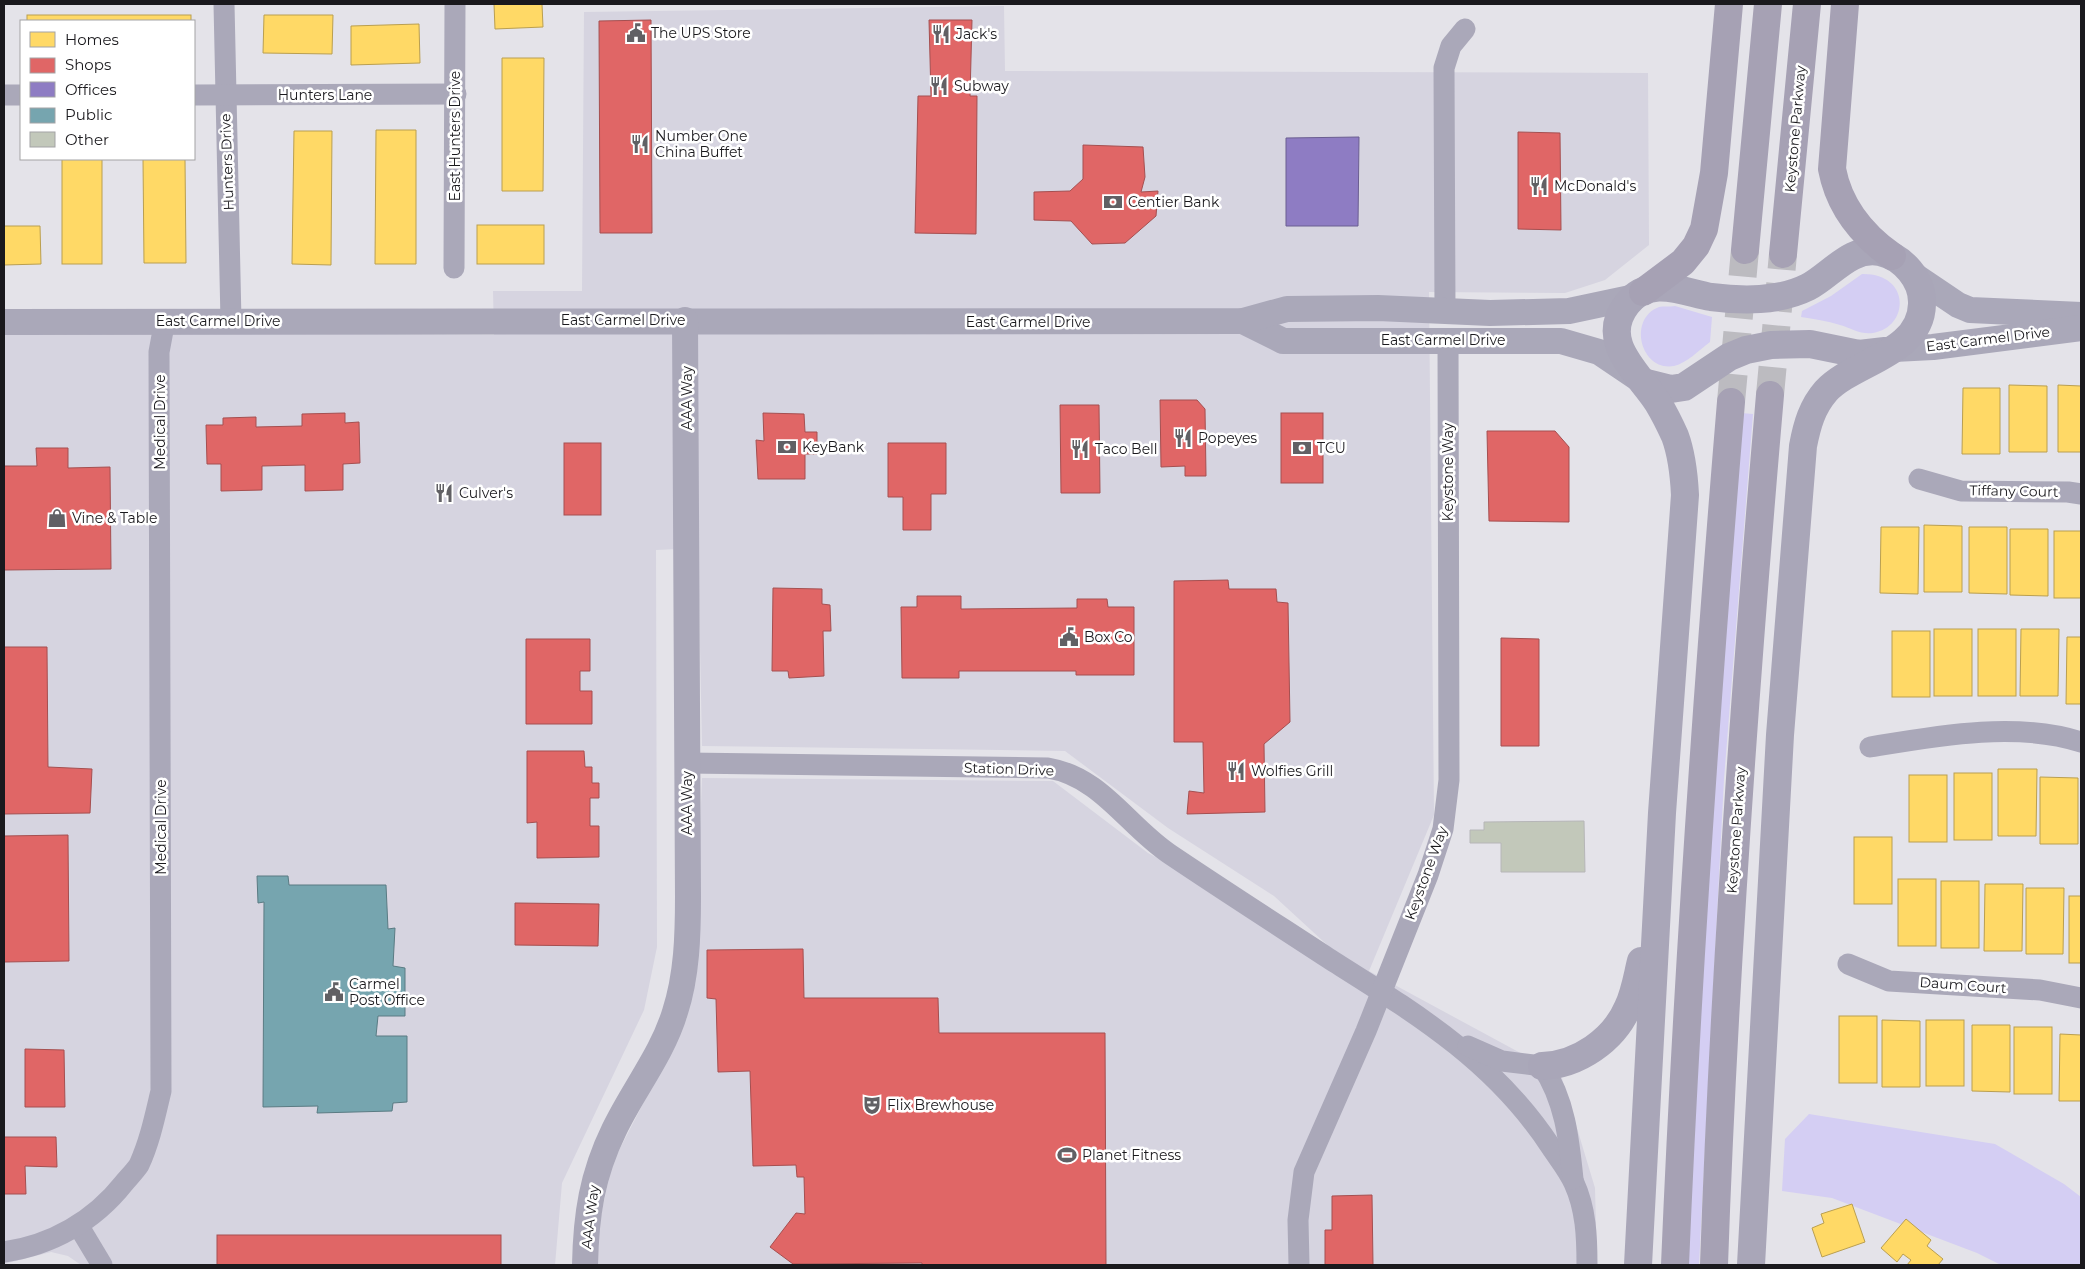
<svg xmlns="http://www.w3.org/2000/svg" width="2085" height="1269" font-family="Montserrat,sans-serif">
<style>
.built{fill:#d6d4e0}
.green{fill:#d4cef3}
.homes{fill:#ffd966;stroke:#ba9f50}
.shops{fill:#e06666;stroke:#a54f50}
.offices{fill:#8e7cc3;stroke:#6b5e91}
.public{fill:#76a5af;stroke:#5a7b83}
.building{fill:#c2c8ba;stroke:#b6b6b8}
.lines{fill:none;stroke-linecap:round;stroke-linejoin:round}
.motorway-tunnel{stroke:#bcbbc0;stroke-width:28;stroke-dasharray:28 14;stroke-linecap:butt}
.minor{stroke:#aaa8b9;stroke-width:21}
.tertiary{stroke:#aaa8b9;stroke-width:26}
.secondary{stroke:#a9a6b8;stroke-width:28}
.motorway{stroke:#a6a1b4;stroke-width:28}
.labels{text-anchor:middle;stroke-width:5;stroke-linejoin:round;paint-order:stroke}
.poi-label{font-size:14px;fill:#1a191d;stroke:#fff;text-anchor:start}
.street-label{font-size:14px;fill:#1a191d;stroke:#fff}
</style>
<rect width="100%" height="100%" fill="#e4e3e9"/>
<!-- built -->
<path class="built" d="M1004,6L1005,71L1648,73L1649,245L1605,280L1565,293L1429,292L1434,815L1369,971L1561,1075L1595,1188L1597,1265H597V1234L612,1164L687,1018L696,945L702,778L1053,781L1148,853L1337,954L1274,896L1168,828L1065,751L702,746L698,548L656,550L657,947L644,1010L562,1183L555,1265H81L68,1256L51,1252L4,1264V335L293,333L494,335L493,291H582L584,12Z"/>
<!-- green -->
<g class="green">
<path d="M1862,274C1911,273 1910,327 1873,333C1861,335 1851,328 1840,325C1827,321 1814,319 1801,317L1802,311L1831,296Z"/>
<path d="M1675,306L1712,317L1710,342C1699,350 1687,363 1674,366C1641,372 1627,319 1659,307C1663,306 1670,307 1675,306Z"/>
<path d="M1741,413L1753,414L1724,779L1699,1265H1686L1692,1117Z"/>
<path d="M1809,1114L1995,1144L2064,1184L2081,1197V1265H2001L1977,1253L1832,1198L1782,1191L1785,1139Z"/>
</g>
<!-- homes -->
<g class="homes">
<path d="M494,4H542L543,27L495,29Z"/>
<rect x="27" y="15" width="164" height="6"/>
<path d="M264,15H333L332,54L263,53Z"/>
<path d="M419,24L420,63L351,65V26Z"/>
<path d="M502,58H544L543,191H502Z"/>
<path d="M376,130H416V264H375Z"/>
<path d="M294,131H332L331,265L292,264Z"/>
<rect x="62" y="159" width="40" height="105"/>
<path d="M143,159H185L186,263H144Z"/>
<rect x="477" y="225" width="67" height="39"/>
<path d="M4,226H40L41,264L4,265Z"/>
<path d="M2009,385L2047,386V452H2009Z"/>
<path d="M2058,385L2081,386V452H2058Z"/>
<path d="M1963,388H2000V454H1962Z"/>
<path d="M1924,525L1962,526V592H1924Z"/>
<path d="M1881,527H1919L1918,594L1880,593Z"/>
<path d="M1969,527H2007V594L1969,593Z"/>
<path d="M2010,529H2048V596L2010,595Z"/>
<rect x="2054" y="531" width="27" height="67"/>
<rect x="1934" y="629" width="38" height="67"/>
<rect x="1978" y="629" width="38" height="67"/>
<path d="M2021,629H2059L2058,696H2020Z"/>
<rect x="1892" y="631" width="38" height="66"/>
<path d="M2067,637H2081V704H2066Z"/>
<path d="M1998,769H2037L2036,836H1998Z"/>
<rect x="1954" y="773" width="38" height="67"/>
<rect x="1909" y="775" width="38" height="67"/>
<path d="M2040,777L2078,778V844H2040Z"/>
<rect x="1854" y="837" width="38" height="67"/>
<rect x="1898" y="879" width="38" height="67"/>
<rect x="1941" y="881" width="38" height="67"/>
<path d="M1985,884H2023L2022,951H1984Z"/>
<path d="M2026,888H2064L2063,954H2026Z"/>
<rect x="2069" y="896" width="12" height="67"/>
<rect x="1839" y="1016" width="38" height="67"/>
<path d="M1882,1020L1920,1021V1087H1882Z"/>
<rect x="1926" y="1020" width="38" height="66"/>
<path d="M1972,1025H2010V1092L1972,1091Z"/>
<rect x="2014" y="1027" width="38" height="67"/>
<path d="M2060,1034L2081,1035V1101H2059Z"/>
<path d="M1852,1204L1865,1242L1822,1257L1812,1228L1824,1223L1821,1214Z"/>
<path d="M1906,1219L1931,1240L1927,1246L1943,1259L1938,1265H1907L1911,1260L1903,1254L1897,1262L1881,1248Z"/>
</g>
<!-- shops -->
<g class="shops">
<path d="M651,20L652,233H600L599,21Z"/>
<path d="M929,20H972L970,96H977L976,234L915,233L918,96H931Z"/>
<path d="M1518,132L1560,133L1561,230L1518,229Z"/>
<path d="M1083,145L1143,147L1145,177L1141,192L1158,191L1156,216L1125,243L1092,244L1071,221L1034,220V192L1070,191L1083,179Z"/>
<path d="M1160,400H1197L1205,409L1206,476H1185V466L1161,467Z"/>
<path d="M1060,405H1099L1100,493H1061Z"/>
<path d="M345,413V423L359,422L360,463L343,464V490L305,491V465L262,466V490L221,491V464H207L206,425H223V418L256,417V427L302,426V414Z"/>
<path d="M763,413L804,414L805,432H817V454H805V479H758L756,440L764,441Z"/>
<rect x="1281" y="413" width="42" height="70"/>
<path d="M1487,431H1555L1569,447V522L1489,521Z"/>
<rect x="564" y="443" width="37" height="72"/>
<path d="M888,443H946V494H931V530H903V497H888Z"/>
<path d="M36,448H68V468L110,467L111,569L4,570V466H37Z"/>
<path d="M1228,580L1229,589H1276L1277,602L1288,603L1290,722L1264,744L1265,812L1187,814L1189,791L1204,793L1203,742H1174V581Z"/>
<path d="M773,588L822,589V604L830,605L831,631H823L824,676L789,678L788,671H772Z"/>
<path d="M917,596H961V609L1077,608V599H1107L1108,607H1134V675H1076V671H959V678H902L901,607H917Z"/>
<path d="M1501,638L1539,639V746H1501Z"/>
<path d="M526,639H590V671H580V691H592V724H526Z"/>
<path d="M4,647H47L48,767L92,769L90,813L4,814Z"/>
<path d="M527,751H584L585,767H592V783H599V798H590V826H599V857L537,858V822L527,823Z"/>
<path d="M68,835L69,961L4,962V836Z"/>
<path d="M515,903L599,904L598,946L515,945Z"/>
<path d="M803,949L804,998H938L939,1033H1105L1106,1265H922V1263L793,1264L770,1247L796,1213L805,1214L804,1177H797L796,1165L753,1166L750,1071L718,1072L716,999L707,998V950Z"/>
<path d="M25,1049L64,1050L65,1107H25Z"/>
<path d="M4,1137H56L57,1167L25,1166L26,1194H4Z"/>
<path d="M1372,1195L1373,1265H1325V1230H1332V1196Z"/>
<rect x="217" y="1235" width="284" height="30"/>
</g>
<!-- offices -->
<path class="offices" d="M1359,137L1358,226H1286V138Z"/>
<!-- public -->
<path class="public" d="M257,876H288L289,885H386L388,929L395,928L393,966L405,968V1016H378L376,1036H407V1102L393,1103L392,1111L317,1113L318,1106L263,1107L264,902L258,903Z"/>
<!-- building -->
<path class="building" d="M1584,821L1585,872H1501V843H1470V830H1484V822Z"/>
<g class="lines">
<!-- motorway-tunnel -->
<g class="motorway-tunnel">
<path d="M1770,395L1783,254"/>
<path d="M1731,402L1745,250"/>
</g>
<!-- minor -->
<g class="minor">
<path d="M224,4L231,321"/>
<path d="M4,95H21"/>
<path d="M194,95L456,94"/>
<path d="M454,268L455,4"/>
<path d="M1445,311L1444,68L1451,46L1465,29"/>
<path d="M1919,479L1961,491L2068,492L2081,494"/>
<path d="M1870,747C1936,736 2016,721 2081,742"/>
<path d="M687,763L1048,768C1102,777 1128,827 1171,855C1223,890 1276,924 1328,958C1415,1013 1494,1060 1551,1147C1559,1159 1568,1170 1574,1183C1586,1209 1587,1237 1587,1265"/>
<path d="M1848,964L1889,981L2040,990L2081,998"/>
<path d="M1468,1046L1502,1061L1542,1066C1565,1100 1569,1139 1573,1179"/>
<path d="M78,1225L102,1265"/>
<path d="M4,1252C52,1245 94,1221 124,1183C129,1177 135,1171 139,1165C150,1141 155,1116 161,1091L159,352L165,320"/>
<path d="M1299,1265L1298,1220L1304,1172L1366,1031L1428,875L1443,829L1449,780L1448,340"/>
</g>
<!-- tertiary -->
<g class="tertiary">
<path d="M1912,274L1958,305L1970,310L2081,315"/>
<path d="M1243,321L1283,341H1561L1599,352L1639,379"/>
<path d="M4,322L1243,321L1287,309L1378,308L1490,313L1569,311L1635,297"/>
<path d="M1894,349L1933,347L2081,328"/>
<path d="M585,1265C586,1215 592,1175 614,1130C633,1090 662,1055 675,1012C687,975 688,935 688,896L685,320"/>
</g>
<!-- secondary -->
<g class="secondary">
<path d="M1643,382L1671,389L1684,387L1729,357L1746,350L1771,345L1810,344L1859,354L1885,351"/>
<path d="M1542,1066C1578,1065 1614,1040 1628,1007C1635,992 1637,977 1641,961"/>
<path d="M1638,1265L1662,813L1685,495C1684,475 1682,455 1675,436C1670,425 1664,413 1658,403C1640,374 1597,342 1627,304C1650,275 1683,292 1711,297C1727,299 1744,300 1760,299C1775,298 1794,294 1808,287C1831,275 1851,246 1880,252C1903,257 1923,280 1922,304C1921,354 1854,361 1826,391C1812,407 1807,425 1803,446L1780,735L1751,1265"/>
</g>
<!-- motorway -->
<g class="motorway">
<path d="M1845,4L1832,169C1839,206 1861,234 1892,256"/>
<path d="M1745,250L1768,4"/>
<path d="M1783,254L1807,4"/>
<path d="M1643,292L1683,262L1696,246L1704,229L1714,173L1729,4"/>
<path d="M1675,1265C1687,977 1707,690 1731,402"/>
<path d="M1714,1265C1724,975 1745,684 1770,395"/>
</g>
</g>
<!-- icons -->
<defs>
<g id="civic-bare" transform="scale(1.5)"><path d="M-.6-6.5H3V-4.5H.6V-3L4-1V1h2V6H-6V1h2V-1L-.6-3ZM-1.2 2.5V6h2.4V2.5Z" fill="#616064" stroke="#fff" stroke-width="2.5" paint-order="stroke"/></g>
<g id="restaurant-bare" transform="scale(1.5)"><path d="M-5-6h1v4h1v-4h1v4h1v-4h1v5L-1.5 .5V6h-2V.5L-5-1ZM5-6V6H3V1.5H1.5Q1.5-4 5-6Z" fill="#616064" stroke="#fff" stroke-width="2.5" paint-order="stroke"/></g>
<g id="bank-bare" transform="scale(1.5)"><path d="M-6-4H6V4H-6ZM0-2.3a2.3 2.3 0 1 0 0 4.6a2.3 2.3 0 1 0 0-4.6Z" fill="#616064" stroke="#fff" stroke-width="2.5" paint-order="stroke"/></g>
<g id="shop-bare" transform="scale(1.5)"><path d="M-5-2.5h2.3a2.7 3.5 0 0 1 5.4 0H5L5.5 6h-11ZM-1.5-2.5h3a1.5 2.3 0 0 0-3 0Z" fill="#616064" stroke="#fff" stroke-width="2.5" paint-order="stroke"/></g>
<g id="theatre-bare" transform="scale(1.5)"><path d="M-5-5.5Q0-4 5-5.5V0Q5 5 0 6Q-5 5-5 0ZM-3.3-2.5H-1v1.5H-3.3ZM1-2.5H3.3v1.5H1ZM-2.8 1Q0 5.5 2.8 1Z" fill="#616064" stroke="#fff" stroke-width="2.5" paint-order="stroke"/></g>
<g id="stadium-bare" transform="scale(1.5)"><path d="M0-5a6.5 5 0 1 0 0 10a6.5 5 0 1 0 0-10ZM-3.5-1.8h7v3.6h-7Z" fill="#616064" stroke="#fff" stroke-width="2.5" paint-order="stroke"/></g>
</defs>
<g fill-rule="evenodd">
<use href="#civic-bare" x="636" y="33"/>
<use href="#restaurant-bare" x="941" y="34"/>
<use href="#restaurant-bare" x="939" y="86"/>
<use href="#restaurant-bare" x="640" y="144"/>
<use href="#restaurant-bare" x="1539" y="186"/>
<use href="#bank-bare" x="1113" y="202"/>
<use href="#restaurant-bare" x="1183" y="438"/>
<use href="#bank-bare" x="787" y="447"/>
<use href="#bank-bare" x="1302" y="448"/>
<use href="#restaurant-bare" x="1080" y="449"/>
<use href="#restaurant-bare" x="444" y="493"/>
<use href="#shop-bare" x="57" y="518"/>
<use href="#civic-bare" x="1069" y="637"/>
<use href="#restaurant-bare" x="1236" y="771"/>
<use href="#civic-bare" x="334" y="992"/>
<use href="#theatre-bare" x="872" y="1105"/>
<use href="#stadium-bare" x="1067" y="1155"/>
</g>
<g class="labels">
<!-- poi labels -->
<g class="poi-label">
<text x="651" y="38">The UPS Store</text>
<text x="956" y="39">Jack's</text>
<text x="954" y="91">Subway</text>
<text x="655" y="141">Number One<tspan x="655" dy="16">China Buffet</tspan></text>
<text x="1554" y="191">McDonald's</text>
<text x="1128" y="207">Centier Bank</text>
<text x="1198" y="443">Popeyes</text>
<text x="802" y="452">KeyBank</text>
<text x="1317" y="453">TCU</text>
<text x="1095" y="454">Taco Bell</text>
<text x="459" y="498">Culver's</text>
<text x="72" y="523">Vine &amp; Table</text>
<text x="1084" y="642">Box Co</text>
<text x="1251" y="776">Wolfies Grill</text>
<text x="349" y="989">Carmel<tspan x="349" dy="16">Post Office</tspan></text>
<text x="887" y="1110">Flix Brewhouse</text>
<text x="1082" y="1160">Planet Fitness</text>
</g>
<!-- street labels -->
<g class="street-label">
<text x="325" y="100">Hunters Lane</text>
<text transform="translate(1795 129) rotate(-85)" y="5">Keystone Parkway</text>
<text transform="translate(455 136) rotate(-90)" y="5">East Hunters Drive</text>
<text transform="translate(227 162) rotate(-92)" y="5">Hunters Drive</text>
<text x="623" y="325">East Carmel Drive</text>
<text x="218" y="326">East Carmel Drive</text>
<text x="1028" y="327">East Carmel Drive</text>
<text transform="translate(1988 339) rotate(-7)" y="5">East Carmel Drive</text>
<text x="1443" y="345">East Carmel Drive</text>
<text transform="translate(687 398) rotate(-90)" y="5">AAA Way</text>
<text transform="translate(160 422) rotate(-90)" y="5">Medical Drive</text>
<text transform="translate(1448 472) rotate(-90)" y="5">Keystone Way</text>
<text transform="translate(2014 491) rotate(1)" y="5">Tiffany Court</text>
<text transform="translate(1009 769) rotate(2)" y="5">Station Drive</text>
<text transform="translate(687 803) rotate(-90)" y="5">AAA Way</text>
<text transform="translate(161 827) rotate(-90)" y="5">Medical Drive</text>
<text transform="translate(1736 830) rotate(-86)" y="5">Keystone Parkway</text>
<text transform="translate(1426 873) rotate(-70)" y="5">Keystone Way</text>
<text transform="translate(1963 985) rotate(4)" y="5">Daum Court</text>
<text transform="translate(590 1217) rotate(-83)" y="5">AAA Way</text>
</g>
</g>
<!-- border -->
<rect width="2085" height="1269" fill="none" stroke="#1a191d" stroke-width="10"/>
<!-- legend -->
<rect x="20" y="20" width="175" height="140" fill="#ffffff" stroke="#a3a3a5"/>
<rect x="30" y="32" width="25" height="15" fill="#ffd966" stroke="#a3a3a5"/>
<text x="65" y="45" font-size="15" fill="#1a191d">Homes</text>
<rect x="30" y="58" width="25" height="15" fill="#e06666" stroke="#a3a3a5"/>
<text x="65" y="70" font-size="15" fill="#1a191d">Shops</text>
<rect x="30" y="82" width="25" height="15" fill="#8e7cc3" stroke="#a3a3a5"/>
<text x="65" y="95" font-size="15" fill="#1a191d">Offices</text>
<rect x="30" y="108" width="25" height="15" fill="#76a5af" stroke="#a3a3a5"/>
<text x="65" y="120" font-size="15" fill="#1a191d">Public</text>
<rect x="30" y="132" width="25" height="15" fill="#c2c8ba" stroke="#a3a3a5"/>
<text x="65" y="145" font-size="15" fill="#1a191d">Other</text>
</svg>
